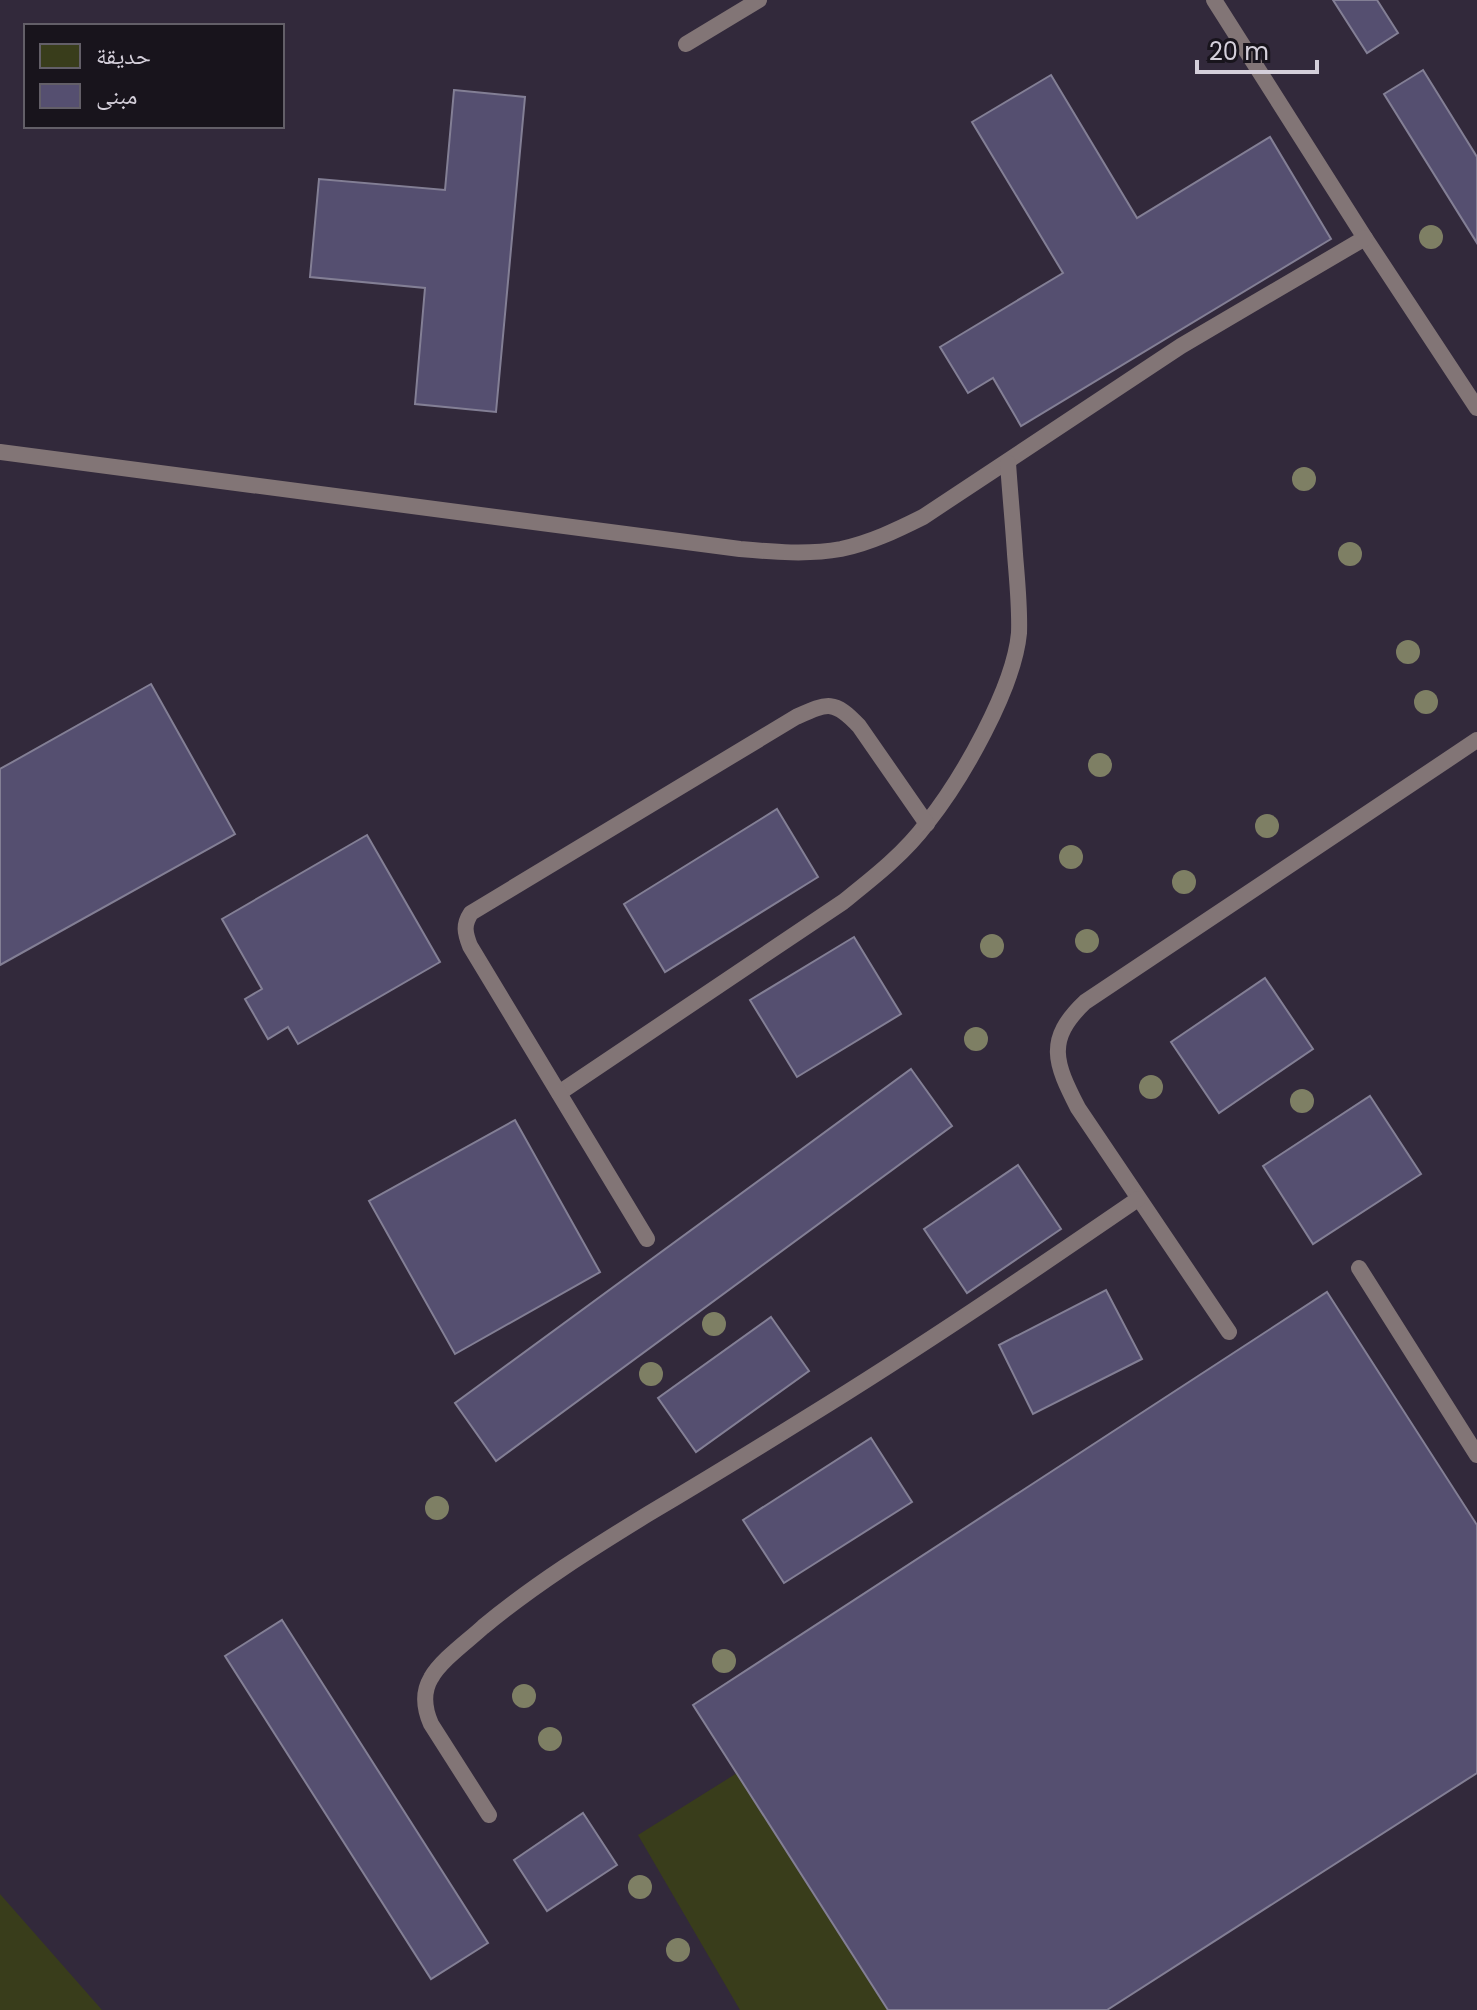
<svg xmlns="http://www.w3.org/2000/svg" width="1477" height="2010" font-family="Poppins,'Noto Naskh Arabic',sans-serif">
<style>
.green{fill:#393d1b}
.building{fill:#554f70;stroke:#837f95;stroke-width:2}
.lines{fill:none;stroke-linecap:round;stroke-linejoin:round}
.service{stroke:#827576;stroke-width:16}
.tree{fill:#7e7f64}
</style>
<rect width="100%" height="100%" fill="#32293b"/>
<!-- green -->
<g class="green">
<path d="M737,1773L888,2010H740L638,1835Z"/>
<path d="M0,1894L102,2010H0Z"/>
</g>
<!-- building -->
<g class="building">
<path d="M1333,0H1377L1398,33L1367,53Z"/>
<path d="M1423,70L1477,157V243L1384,94Z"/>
<path d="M1051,75L1137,218L1270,137L1331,239L1021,426L993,378L968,393L940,347L1063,273L972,122Z"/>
<path d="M454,90L525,97L496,412L415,404L425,288L310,277L319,179L445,190Z"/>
<path d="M151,684L235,834L0,965V769Z"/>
<path d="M777,809L818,877L665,972L624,904Z"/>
<path d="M367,835L440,962L298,1044L288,1027L268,1039L245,999L262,989L222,919Z"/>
<path d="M854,937L901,1014L797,1077L750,1000Z"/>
<path d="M1265,978L1313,1049L1219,1113L1171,1042Z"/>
<path d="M911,1069L952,1126L496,1461L455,1403Z"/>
<path d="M1370,1096L1421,1174L1313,1244L1263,1166Z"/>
<path d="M515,1120L600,1272L455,1354L369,1201Z"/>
<path d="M1018,1165L1061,1229L967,1293L924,1229Z"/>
<path d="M1106,1290L1142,1359L1033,1414L999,1345Z"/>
<path d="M1327,1292L1477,1525V1773L1107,2010H888L693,1705Z"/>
<path d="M771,1317L809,1371L696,1452L658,1398Z"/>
<path d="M871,1438L912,1502L784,1583L743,1520Z"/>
<path d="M282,1620L488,1943L431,1979L225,1656Z"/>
<path d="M583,1813L617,1865L547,1911L514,1860Z"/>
</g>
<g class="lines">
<!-- service -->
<g class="service">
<path d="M1214,0L1365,238L1477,408"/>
<path d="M686,44L759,0"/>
<path d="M0,452L740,549C774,552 808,555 841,549C870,543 897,530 923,517L1181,346L1365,238"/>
<path d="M559,1093L843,902C873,878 904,854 927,823C962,779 1014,688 1019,633C1020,607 1017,580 1015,554C1013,523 1010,493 1008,463"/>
<path d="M647,1239L470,946C465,933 463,925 471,913L796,717C827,703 834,699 859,726L927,824"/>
<path d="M1359,1268L1477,1455"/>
<path d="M1229,1332L1078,1108C1055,1063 1045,1040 1085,1002L1477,740"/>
<path d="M489,1815L431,1724C424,1708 422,1693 431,1678C441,1660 468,1641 483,1627C535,1584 591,1549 648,1514C702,1482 756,1449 809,1416C921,1347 1030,1273 1138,1199"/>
</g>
</g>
<!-- trees -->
<g class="tree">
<circle cx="1431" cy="237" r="12"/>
<circle cx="1304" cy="479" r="12"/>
<circle cx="1350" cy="554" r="12"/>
<circle cx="1408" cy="652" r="12"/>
<circle cx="1426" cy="702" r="12"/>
<circle cx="1100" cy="765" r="12"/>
<circle cx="1267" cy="826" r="12"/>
<circle cx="1071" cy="857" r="12"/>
<circle cx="1184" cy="882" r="12"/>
<circle cx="1087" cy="941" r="12"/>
<circle cx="992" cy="946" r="12"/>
<circle cx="976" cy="1039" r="12"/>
<circle cx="1151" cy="1087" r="12"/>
<circle cx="1302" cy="1101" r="12"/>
<circle cx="714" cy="1324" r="12"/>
<circle cx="651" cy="1374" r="12"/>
<circle cx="437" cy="1508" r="12"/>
<circle cx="724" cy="1661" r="12"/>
<circle cx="524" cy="1696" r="12"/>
<circle cx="550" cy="1739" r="12"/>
<circle cx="640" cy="1887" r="12"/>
<circle cx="678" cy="1950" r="12"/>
</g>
<!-- legend -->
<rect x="24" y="24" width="260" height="104" fill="#18141c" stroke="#635f68" stroke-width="2"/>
<rect x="40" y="44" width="40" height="24" fill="#393d1b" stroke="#635f68" stroke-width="2"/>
<text x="96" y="64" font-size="24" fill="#d4cfda">حديقة</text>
<rect x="40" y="84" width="40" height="24" fill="#554f70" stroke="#635f68" stroke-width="2"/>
<text x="96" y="104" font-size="24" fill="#d4cfda">مبنى</text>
<!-- scale -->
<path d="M1197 60v12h120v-12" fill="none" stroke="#d4cfda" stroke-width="4"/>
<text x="1209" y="60" font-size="24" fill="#d4cfda" stroke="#18141c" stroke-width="6" paint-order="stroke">20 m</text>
</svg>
